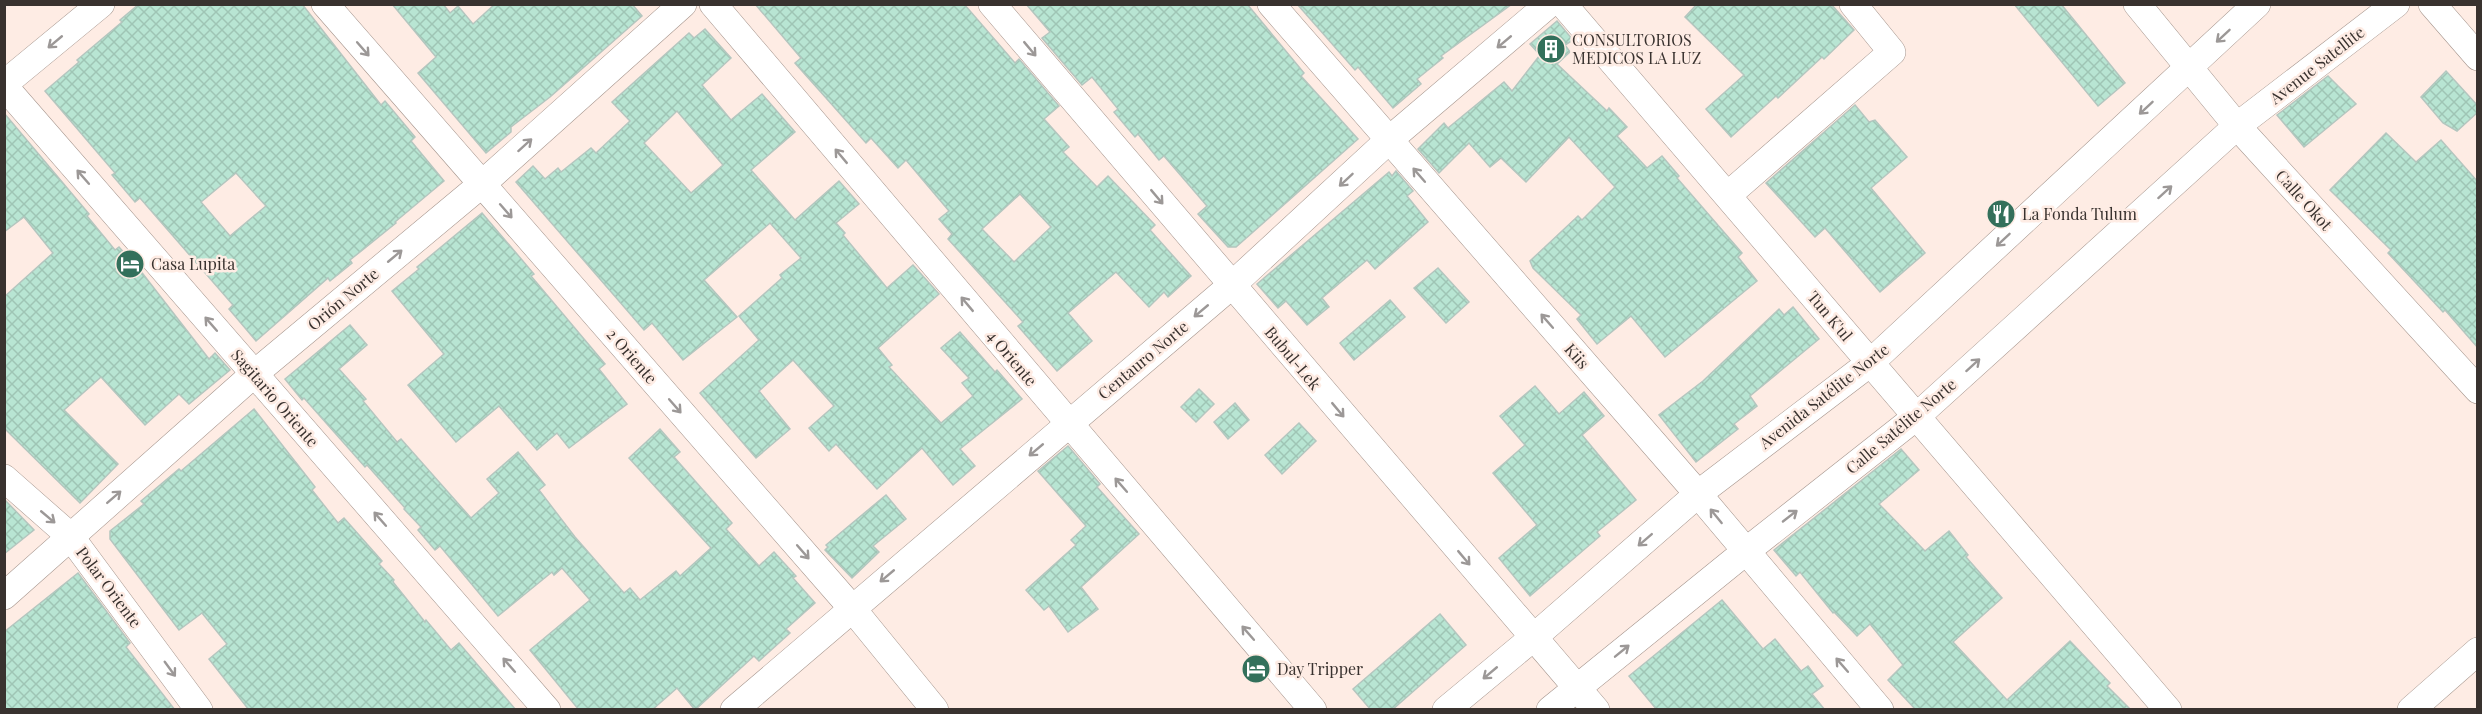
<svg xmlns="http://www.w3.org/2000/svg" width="2482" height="714" font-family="'Playfair Display',serif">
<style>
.building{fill:url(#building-cross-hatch);stroke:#b4c6bf;stroke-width:1.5;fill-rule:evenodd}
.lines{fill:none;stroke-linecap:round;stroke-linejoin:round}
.minor-casing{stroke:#a5958d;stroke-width:28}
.minor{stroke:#fff;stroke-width:27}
.oneway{stroke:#9c9897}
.labels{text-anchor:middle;stroke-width:5;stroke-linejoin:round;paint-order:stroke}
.poi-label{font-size:16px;fill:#39322f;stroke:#feece4;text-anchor:start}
.street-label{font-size:16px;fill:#39322f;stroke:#feece4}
</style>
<defs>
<pattern id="building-cross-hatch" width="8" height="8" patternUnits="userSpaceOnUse" patternTransform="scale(1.5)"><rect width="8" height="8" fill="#b8e5d3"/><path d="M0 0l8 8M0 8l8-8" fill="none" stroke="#9fc5b5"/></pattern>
</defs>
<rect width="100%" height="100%" fill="#feece4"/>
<!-- building -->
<g class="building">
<path d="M139,4H302L381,105L385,101L415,137L411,141L444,181L395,222L396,223L350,260L352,263L330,281L328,278L256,341L229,309L233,305L140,198L135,202L112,175L115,173L45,91L79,62L77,60L122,22L120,20ZM236,173L266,206L230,236L201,202Z"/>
<path d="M392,4H443L450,13L458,6L473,24L495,4H632L642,16L550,97L511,127V132L486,153L418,73L436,57Z"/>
<path d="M755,4H964L1015,63L1019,59L1059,106L1044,119L1069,147L1063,152L1097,187L1108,176L1155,225L1150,230L1191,276L1168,297L1164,292L1149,307L1116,272L1068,313L1092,341L1057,371L1018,326L1023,322L948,239L952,234L939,219L949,211L906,160L898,168L871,138L866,143L795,63L801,58ZM1020,194L1051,227L1014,262L982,229Z"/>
<path d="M1026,4H1247L1304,73L1301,76L1358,139L1236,247H1228L1198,214L1207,206L1164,156L1159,160L1138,134L1135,137L1114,112L1118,109L1092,77L1082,85L1042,38L1050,32Z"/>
<path d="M1297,4H1512L1441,56L1443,58L1417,79L1421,84L1393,108L1358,67L1355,70Z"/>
<path d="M1697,4H1831L1854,30L1824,59L1822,57L1778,98L1776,96L1731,137L1706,109L1744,75L1685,17Z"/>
<path d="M2014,4H2061L2125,83L2098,106Z"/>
<path d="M1557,21L1573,40L1565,45L1570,52L1557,64L1607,111L1609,108L1627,127L1617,136L1647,168L1662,156L1679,176L1677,178L1742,253L1738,257L1757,281L1665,357L1631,316L1597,344L1577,319L1581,315L1533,268L1530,261L1578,216L1582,220L1615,187L1569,137L1526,182L1501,158L1490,167L1469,143L1439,173L1418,149L1444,123L1448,128L1504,82L1512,91L1540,55L1530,44Z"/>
<path d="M705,29L731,58L702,85L731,120L762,94L795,132L751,170L795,220L839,181L859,204L836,223L845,233L843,235L887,288L913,265L939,294L878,348L892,365L889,367L941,423L973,396L962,383L969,378L941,348L960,332L995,372L997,370L1022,399L960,449L975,466L953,485L922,448L877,489L836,444L829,451L809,428L834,406L793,360L759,391L790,429L756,458L700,393L759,340L739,316L782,278L780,275L801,258L770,223L704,280L737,317L683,360L652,323L644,330L516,182L533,166L545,179L558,168L561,172L591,148L596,153L630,121L612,102L689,33L694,38ZM677,111L723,165L691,193L644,143Z"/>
<path d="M2446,71L2478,106V112L2457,131L2443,123L2421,97Z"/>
<path d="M2328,76L2356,104L2304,147L2277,115Z"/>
<path d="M1855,105L1869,122L1875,120L1907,157L1871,188L1925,253L1880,292L1825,228L1815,237L1766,183Z"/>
<path d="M4,113L89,214L87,216L115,250L119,247L143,274L209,359L215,353L230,370L189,404L179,394L145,425L101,377L64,410L118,464L80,503L4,428V297L53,253L24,217L4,232Z"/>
<path d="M2386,133L2416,162L2441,140L2478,182V348L2445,310L2443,312L2388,253L2391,250L2330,190Z"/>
<path d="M1396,171L1413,191L1407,196L1428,222L1375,269L1367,260L1322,298L1329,307L1307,325L1286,301L1278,308L1257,284L1389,172L1392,176Z"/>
<path d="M482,213L534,274L531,276L605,364L599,369L627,404L569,448L557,433L537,450L499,406L456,442L408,385L444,354L392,291L419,269L417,267Z"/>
<path d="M1438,268L1469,302L1446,323L1414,288Z"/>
<path d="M1390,300L1405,317L1354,360L1340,343Z"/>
<path d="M1793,307L1819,339L1750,396L1757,406L1734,424L1738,429L1696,462L1659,415L1703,381L1779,309L1784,315Z"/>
<path d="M350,325L367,345L339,369L366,399L363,401L397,442L401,439L471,518L499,493L487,479L518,452L545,485L539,490L575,537L624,593L630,588L640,600L676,571L680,576L711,548L629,458L660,429L680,452L674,457L732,523L726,529L759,566L774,552L796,576L793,578L815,603L786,629L790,633L759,661L754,656L695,710L677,688L652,710H579L530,650L590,600L562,568L554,575L552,572L498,616L440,546L435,550L418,530L421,527L404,509L405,508L367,465L365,467L304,398L302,400L285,379Z"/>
<path d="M1535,386L1559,414L1584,392L1604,416L1582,435L1636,500L1597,532L1600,536L1530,596L1499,558L1537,525L1493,473L1525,445L1500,416Z"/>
<path d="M1199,389L1214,404L1196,422L1181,407Z"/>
<path d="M1235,403L1249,420L1228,439L1214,422Z"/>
<path d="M254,409L315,487L312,490L338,523L344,518L382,561L379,564L394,580L393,582L425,622L426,620L451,650L459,643L516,710H249L209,659L227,644L202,613L179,630L110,539V531L144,504L141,501L179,469L181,471Z"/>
<path d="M1299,423L1316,441L1282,474L1265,455Z"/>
<path d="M1068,446L1100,484L1097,487L1139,534L1081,587L1098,609L1068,632L1049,606L1044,610L1026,590L1076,545L1071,540L1086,526L1038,471Z"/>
<path d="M1901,449L1919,470L1879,504L1925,551L1949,531L1968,555L1966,557L2002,598L1953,642L2007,700L2070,641L2110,683L2107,686L2131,710H1916L1888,680L1903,665L1870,624L1857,636L1834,612L1833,613L1800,572L1796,576L1774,550Z"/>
<path d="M886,495L906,519L873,546L879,552L852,578L825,550L828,547L826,545Z"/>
<path d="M4,499L34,530L4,554Z"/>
<path d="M78,573L130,643L126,647L175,710H4V632Z"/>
<path d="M1722,600L1763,649L1775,639L1801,671L1808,666L1823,686L1812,694L1825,710H1657L1629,676Z"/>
<path d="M1440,614L1466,645L1392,710H1371L1353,689Z"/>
</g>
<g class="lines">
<!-- minor casing -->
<g class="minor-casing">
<g id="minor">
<path d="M325,4L851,607L935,710"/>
<path d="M713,4L1313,710"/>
<path d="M992,4L1596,710"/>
<path d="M1271,4L1698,494L1880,710"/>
<path d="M1563,4L2168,710"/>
<path d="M2137,4L2237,126L2478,390"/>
<path d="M2432,4L2478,57"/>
<path d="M4,84L101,4"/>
<path d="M4,86L547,710"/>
<path d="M1728,195L1892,52L1853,4"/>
<path d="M4,478L70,536L199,710"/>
<path d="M4,596L254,374L482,184L683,4"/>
<path d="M734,710L1232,285L1389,140L1549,4"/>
<path d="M1446,710L1534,637L1698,494L1870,363L2257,4"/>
<path d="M1550,710L1745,552L1916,417L2237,126L2396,4"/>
<path d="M2411,710L2478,651"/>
</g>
</g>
<!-- minor -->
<use href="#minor" class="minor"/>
</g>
<!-- one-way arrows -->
<defs><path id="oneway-shaft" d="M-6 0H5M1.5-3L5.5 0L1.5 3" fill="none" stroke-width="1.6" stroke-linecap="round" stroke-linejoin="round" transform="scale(1.5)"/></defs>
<g class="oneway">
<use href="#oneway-shaft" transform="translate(2223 36) rotate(137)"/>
<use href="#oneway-shaft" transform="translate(55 42) rotate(140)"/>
<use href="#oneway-shaft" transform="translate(1504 42) rotate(140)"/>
<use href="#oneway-shaft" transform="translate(363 49) rotate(49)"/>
<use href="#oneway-shaft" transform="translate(1030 49) rotate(50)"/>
<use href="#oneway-shaft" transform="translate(2146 108) rotate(137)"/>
<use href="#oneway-shaft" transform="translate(525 145) rotate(-42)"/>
<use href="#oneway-shaft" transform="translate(841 156) rotate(-130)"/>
<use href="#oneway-shaft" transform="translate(1419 175) rotate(-131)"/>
<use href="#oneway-shaft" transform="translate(83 177) rotate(-131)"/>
<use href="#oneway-shaft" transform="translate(1346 180) rotate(137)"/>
<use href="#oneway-shaft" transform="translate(2165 192) rotate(-42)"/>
<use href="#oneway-shaft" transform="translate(1157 197) rotate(50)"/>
<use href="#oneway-shaft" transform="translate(506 211) rotate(49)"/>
<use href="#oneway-shaft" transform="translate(2003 240) rotate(137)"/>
<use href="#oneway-shaft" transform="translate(395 256) rotate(-40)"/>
<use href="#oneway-shaft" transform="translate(967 304) rotate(-130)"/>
<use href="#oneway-shaft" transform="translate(1201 311) rotate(140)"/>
<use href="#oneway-shaft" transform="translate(1547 321) rotate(-131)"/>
<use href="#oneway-shaft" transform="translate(211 324) rotate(-131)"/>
<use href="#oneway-shaft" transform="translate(1973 365) rotate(-42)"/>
<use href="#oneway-shaft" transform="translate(675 406) rotate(49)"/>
<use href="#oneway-shaft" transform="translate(1338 410) rotate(50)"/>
<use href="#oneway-shaft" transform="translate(1036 450) rotate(140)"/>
<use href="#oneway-shaft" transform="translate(1121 485) rotate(-131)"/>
<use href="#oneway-shaft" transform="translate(114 497) rotate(-41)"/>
<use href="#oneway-shaft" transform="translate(1716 516) rotate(-129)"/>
<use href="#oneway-shaft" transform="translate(1790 516) rotate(-38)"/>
<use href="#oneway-shaft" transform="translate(48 517) rotate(40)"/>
<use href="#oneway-shaft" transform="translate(380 519) rotate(-131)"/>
<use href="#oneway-shaft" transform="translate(1645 540) rotate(139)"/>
<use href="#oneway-shaft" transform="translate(803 552) rotate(49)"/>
<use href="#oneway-shaft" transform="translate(1464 558) rotate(50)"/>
<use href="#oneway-shaft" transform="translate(887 576) rotate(140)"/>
<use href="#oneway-shaft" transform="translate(1248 633) rotate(-131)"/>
<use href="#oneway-shaft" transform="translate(1622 651) rotate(-39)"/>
<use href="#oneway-shaft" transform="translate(509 665) rotate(-131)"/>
<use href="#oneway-shaft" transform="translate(1842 665) rotate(-131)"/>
<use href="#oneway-shaft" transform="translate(170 669) rotate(54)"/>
<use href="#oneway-shaft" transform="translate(1490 673) rotate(140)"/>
</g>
<!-- icons -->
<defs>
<g id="building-disc" transform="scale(1.5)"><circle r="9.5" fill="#33705b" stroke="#feece4"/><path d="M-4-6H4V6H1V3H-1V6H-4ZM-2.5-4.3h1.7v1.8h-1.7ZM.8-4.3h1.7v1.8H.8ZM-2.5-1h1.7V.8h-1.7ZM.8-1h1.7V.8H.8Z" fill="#fff"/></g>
<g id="restaurant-disc" transform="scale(1.5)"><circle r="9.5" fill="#33705b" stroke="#feece4"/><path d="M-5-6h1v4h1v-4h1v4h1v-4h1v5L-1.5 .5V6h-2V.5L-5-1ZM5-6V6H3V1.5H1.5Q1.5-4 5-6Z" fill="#fff"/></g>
<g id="hotel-disc" transform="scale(1.5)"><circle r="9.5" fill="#33705b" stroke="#feece4"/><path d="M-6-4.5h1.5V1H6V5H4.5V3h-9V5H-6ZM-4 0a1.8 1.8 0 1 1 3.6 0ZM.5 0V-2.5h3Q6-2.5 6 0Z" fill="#fff"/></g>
</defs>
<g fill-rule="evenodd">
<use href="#building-disc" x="1551" y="49"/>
<use href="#restaurant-disc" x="2001" y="214"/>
<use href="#hotel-disc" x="130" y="264"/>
<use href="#hotel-disc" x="1256" y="669"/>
</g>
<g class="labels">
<!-- poi labels -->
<g class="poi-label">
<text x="1572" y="46">CONSULTORIOS<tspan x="1572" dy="18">MEDICOS LA LUZ</tspan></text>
<text x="2022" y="220">La Fonda Tulum</text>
<text x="151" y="270">Casa Lupita</text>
<text x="1277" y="675">Day Tripper</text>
</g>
<!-- street labels -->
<g class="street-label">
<text transform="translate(2317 65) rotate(-38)" y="6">Avenue Satellite</text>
<text transform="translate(2304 200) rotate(48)" y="6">Calle Okot</text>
<text transform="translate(343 299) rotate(-40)" y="6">Orión Norte</text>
<text transform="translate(1830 316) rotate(50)" y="6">Tun K'ul</text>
<text transform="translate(632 356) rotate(49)" y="6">2 Oriente</text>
<text transform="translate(1577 356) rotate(49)" y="6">Kiis</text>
<text transform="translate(1012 358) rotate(50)" y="6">4 Oriente</text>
<text transform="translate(1293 358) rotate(50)" y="6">Bubul-Lek</text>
<text transform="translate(1143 360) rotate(-40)" y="6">Centauro Norte</text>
<text transform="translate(1824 396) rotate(-38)" y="6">Avenida Satélite Norte</text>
<text transform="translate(275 398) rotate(49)" y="6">Sagitario Oriente</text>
<text transform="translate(1901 426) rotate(-40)" y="6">Calle Satélite Norte</text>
<text transform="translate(109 587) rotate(53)" y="6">Polar Oriente</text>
</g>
</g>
<!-- border -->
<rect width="2482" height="714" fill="none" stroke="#39322f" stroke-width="12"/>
</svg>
